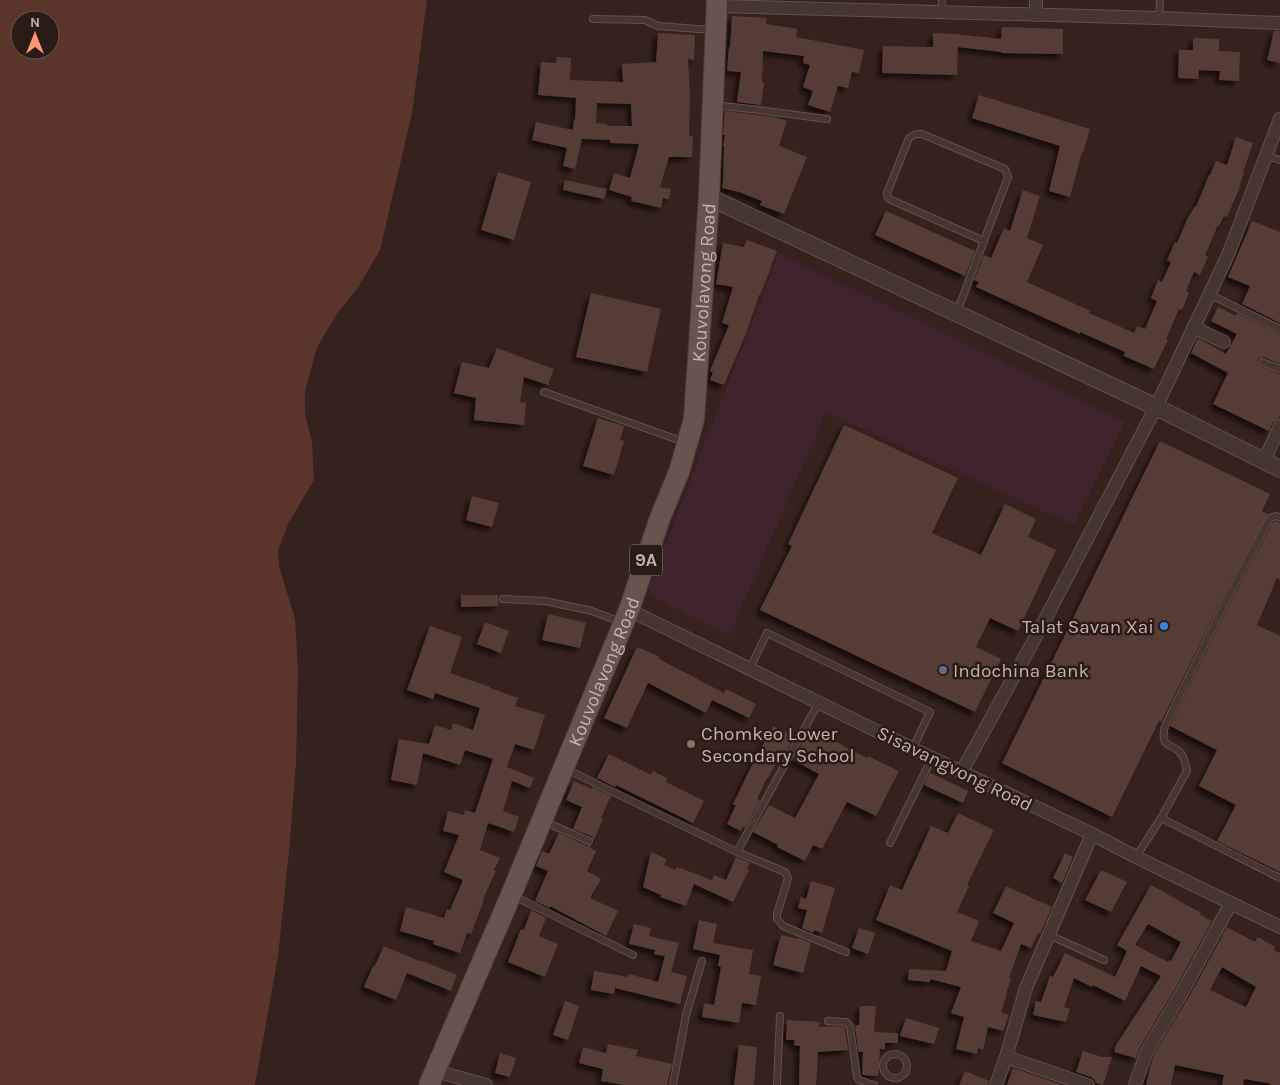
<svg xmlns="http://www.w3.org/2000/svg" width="1280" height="1085" font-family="Karla,sans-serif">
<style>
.green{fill:#3f242e}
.water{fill:#5b352b;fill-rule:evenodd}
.building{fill:#553c35;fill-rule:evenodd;filter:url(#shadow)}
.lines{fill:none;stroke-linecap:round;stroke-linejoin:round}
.service-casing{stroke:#62504b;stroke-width:8}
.minor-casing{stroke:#62504b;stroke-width:14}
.tertiary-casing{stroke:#62504b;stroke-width:18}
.primary-casing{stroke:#503e3a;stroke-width:22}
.service{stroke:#473530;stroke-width:6}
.minor{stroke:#473530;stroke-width:12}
.tertiary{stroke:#473530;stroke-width:16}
.primary{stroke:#68534e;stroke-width:20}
.shop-dot{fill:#3f7fe0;stroke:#2b1b16;stroke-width:2}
.service-dot{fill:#5c6f8a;stroke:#2b1b16;stroke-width:2}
.education-dot{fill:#8d6e63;stroke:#2b1b16;stroke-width:2}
.labels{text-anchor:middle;stroke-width:5;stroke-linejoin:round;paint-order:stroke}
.shield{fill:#2b1b16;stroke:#97837e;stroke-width:1}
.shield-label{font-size:18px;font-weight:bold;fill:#c5b0aa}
.street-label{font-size:19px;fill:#c5b0aa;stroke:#2b1b16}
.poi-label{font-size:19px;fill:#c5b0aa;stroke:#2b1b16;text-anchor:start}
</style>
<defs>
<filter id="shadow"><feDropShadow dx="-4.5" dy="4.5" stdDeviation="2.5" flood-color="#0009"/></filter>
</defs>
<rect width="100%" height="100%" fill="#36221d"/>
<!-- green -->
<path class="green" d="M779,253L1125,422L1074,525L826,412L729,635L650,595V584Z"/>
<!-- water -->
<path class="water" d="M0,0H427L412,113L380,250L357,289L338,312L317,347L305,391V414L312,441L314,480L288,524L278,550L279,566L295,619L298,671L296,762L289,852L278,956L255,1085H0ZM20,20H50V50H20Z"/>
<!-- building -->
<g class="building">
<path d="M732,16L767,18L766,24L797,29L796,37L864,50L859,73L852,72L848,88L838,86L830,112L808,105L813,91L803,87L810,65L803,63L804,56L763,51L762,82L764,83L761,105L737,102L741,72L727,71L729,47H730Z"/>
<path d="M1002,27L1063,29V54L1001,53V52L958,47L957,75L882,73L883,46L933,47V33L956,34L1001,39Z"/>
<path d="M1274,31H1280V63L1267,60Z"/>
<path d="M658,33L695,35L694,60L688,59L690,95L689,136H693L692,157H669L660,187L671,189L669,199L663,198L661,208L631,201L632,197L609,190L614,173L630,178L639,144L610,143V140L582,139L575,169L563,166L567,148L532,140L536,122L573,130L574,119L575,120L576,98L538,95L541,62L556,63L557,57L571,58L570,80L623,82L622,64L656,62ZM597,103L631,104L632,126H607V124L596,123Z"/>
<path d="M1193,38L1219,39V51L1240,52L1239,81L1219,80L1220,71L1199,70L1198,79L1178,78L1179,50H1193Z"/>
<path d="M979,95L1090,129L1083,153L1082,152L1070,197L1049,191L1060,146L972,118Z"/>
<path d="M725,111L774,117L787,121L779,146L807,157L784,214L760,205L762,201L739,192L722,188L723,183L724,147L723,146L725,135H723L724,119Z"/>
<path d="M1236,137L1253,143L1243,172L1244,173L1239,187H1240L1227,217L1224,216L1219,226L1218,225L1205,255L1208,257L1200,275L1194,272L1186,291L1189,293L1182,310L1179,309L1166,339L1168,340L1154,369L1124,356L1125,352L1080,332V334L976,287L979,282L974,280L984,255L991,258L1004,228L1010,231L1023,190L1040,196L1027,238L1043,245L1027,282L1090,311L1089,313L1134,333L1137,326L1145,329L1157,301L1151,298L1158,280L1162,282L1171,262L1167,260L1175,242L1177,243L1189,215H1190L1195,206L1196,207L1209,175H1210L1216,161L1227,165Z"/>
<path d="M498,172L531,182L514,240L481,230Z"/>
<path d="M565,180L607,189L604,199L563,190Z"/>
<path d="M886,211L975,251L965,276L875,235Z"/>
<path d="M1252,221L1280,232V323L1242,304L1250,286L1228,277Z"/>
<path d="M747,240L777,251L770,268H771L760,295H759L747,331L724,385L710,380L713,372L710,371L729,325L722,323L733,287L716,284L723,243L744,247Z"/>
<path d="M591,293L661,309L647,372L576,357Z"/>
<path d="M1218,307L1236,316L1237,313L1280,334V364L1263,357L1259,358L1257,361L1258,365L1260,366L1280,374V415L1279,418L1273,422L1269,431L1213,404L1228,373L1191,353L1198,338L1226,354L1237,334L1211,321Z"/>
<path d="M497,348L554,369L548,385L524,377L520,402L526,403L524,425L474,420L476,398L454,393L462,362L489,368Z"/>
<path d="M598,418L624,426L620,440L624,441L614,475L583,466Z"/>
<path d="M844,425L958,478L932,533L981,555L1005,504L1036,519L1028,537L1056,550L1018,631L990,618L976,647L1001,659L975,712L760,610L792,546L788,544Z"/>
<path d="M1160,441L1270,494L1262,511L1268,514L1221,601L1161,722L1159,721L1112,817L1002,763Z"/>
<path d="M472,496L499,503L492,527L466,520Z"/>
<path d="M1276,521L1280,522V580L1277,578L1257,625L1280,636V872L1217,841L1236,805L1199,786L1217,750L1170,726L1229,605L1273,522Z"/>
<path d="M461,595H498V606L461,607Z"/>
<path d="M548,614L586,623L580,648L542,640Z"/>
<path d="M485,622L509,631L501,653L477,644Z"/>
<path d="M430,626L462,637L450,673L490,687V688L518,698L515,706L545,715L534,750L515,744L507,767L534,778L530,788L512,781L503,811L519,817L514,832L488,823L480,850L500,858L494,870L496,871L483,899L484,900L471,934L467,933L460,953L433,944L434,941L400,931L406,907L444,918L447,909L450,910L463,880L444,872L459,835L443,831L448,811L464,815L465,810L475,813L493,759L465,750L460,765L423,753L417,785L391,780L399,739L429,744L435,725L451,730L453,723L473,730L480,708L435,693L433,699L407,690Z"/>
<path d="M637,647L660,657L659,659L724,693L726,689L756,704L749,718L712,700L706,713L648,683L627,728L604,718Z"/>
<path d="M773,726L794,737L784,756L781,754L768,778H767L757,799L760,800L745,828L743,827L741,831L727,824L736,805L733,804L752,765Z"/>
<path d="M810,728L867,758L868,756L899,771L876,816L847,802L822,849L813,845L805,861L777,847L778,845L753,832L769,805L795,818L819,774L793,760Z"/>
<path d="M609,754L651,775L653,771L667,778L666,782L704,801L693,823L616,785L615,787L597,778Z"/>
<path d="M930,773L968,791L963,803L924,785Z"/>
<path d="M574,781L592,789V787L611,796L601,818L603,819L594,840L591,836L573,829L582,807L566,800Z"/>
<path d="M958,813L994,830L967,885L969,886L957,912L979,921L971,941L1001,951L1014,923L993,913L1006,886L1052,907L1040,934L1038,933L1031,948L1021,944L1009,978L1011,979L1006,994H1007L1001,1012L1009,1015L1003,1031L988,1027L983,1050L978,1048L977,1054L956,1049L964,1017L951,1013L961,987L930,979V982L908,980L909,969L946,971L952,951L876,920L890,885L902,890L931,826L948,833Z"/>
<path d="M559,833L587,846L591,845L590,848L596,851L587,871L601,879L590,898L618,911L606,936L550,906V908L535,901L548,871L536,866L542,851L549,854Z"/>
<path d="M651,852L667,859L664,865L675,870L677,867L712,880L714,875L726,880L736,857L750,863L747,869L749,870L733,902L694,884L686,906L660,897L661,895L643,887Z"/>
<path d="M1065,853L1073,857L1062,883L1053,878Z"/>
<path d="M1101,870L1127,882L1111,912L1085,900Z"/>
<path d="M811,881L835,888L822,933L814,930L813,933L802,928L807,910L798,908L801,897L806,899Z"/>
<path d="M1151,885L1201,913L1200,915L1212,921L1176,987L1140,1047L1136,1058L1114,1052L1116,1045L1161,976L1141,966L1125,1001L1093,985L1092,987L1074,978L1064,1007L1070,1009L1066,1022L1033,1015L1036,1001L1041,1002L1050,976L1053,977L1065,953L1115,977L1127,951L1117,945ZM1148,924L1181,942L1171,961L1169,960L1168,962L1135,945Z"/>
<path d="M531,910L546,918L539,936L558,944L545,977L508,962L521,929L524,930Z"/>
<path d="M699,920L717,924L713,943L753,950L749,974L761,976L756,1005L742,1003L739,1023L702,1017L704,1003L714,1005L721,967L718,966L720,955L693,949Z"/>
<path d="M634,924L651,928L649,936L679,943L671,972L687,976L680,1004L615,988L614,994L591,990L594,971L628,977L629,974L658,982L665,956L654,954L655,950L629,944Z"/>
<path d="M1227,927L1255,942L1258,937L1275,947L1274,950L1280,953V1085H1272L1268,1083L1244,1079L1243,1085H1222L1224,1075L1175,1065L1171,1085H1146L1150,1067L1154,1054L1190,995ZM1222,967L1256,987L1246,1007L1210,990Z"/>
<path d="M859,928L875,933L868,954L852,948Z"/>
<path d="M781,935L798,939L799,938L811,943L803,973L773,965Z"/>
<path d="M384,946L422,962L423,961L457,975L451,991L407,973L396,1000L364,987L373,966L374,967Z"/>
<path d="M565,1001L579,1006L568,1040L553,1035Z"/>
<path d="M860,1006H876L874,1032L898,1033V1043H885V1049H880L878,1076L862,1075L863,1052H859L858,1050L855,1025H859Z"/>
<path d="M906,1018L939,1028L934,1044L900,1036Z"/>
<path d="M787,1020L820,1022L819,1027L835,1026L844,1027L845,1028L848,1050L818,1052L816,1085H799L800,1046L794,1045L795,1040H786Z"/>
<path d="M608,1044L638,1050L636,1056L672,1064L667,1085H624L601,1081L603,1069L579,1063L583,1047L606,1053Z"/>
<path d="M739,1045L757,1047L754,1085H734Z"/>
<path d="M1083,1051L1102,1057H1112L1103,1085L1096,1083L1094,1079L1091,1077L1076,1072Z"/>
<path d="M500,1053L516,1058L510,1077L495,1073Z"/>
<path d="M1013,1068L1060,1084V1085H1007Z"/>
<path d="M965,1071L989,1081L988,1085H959Z"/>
</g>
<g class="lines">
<!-- service casing -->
<g class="service-casing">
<g id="service">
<path d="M941,13L942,0"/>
<path d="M1159,18L1160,0"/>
<path d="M593,19L645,20L658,26L713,30"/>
<path d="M714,105L751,109L827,119"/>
<path d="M1266,156L1280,160"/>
<path d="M1209,294L1280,329"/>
<path d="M957,312L1008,177L1005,169L922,134H916L909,138L887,193V196L889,199L984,241"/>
<path d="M1262,362L1280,369"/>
<path d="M544,392L684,442"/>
<path d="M503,599L545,601L592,611L621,622"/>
<path d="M750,668L767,633L930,712L913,748"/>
<path d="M566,769L737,852L785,872L788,878L777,914V919L783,926L846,952"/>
<path d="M1161,818L1280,878"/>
<path d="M543,821L589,841"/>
<path d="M890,843L932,758"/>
<path d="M737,852L819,702"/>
<path d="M1136,857L1161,818L1187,771C1186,766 1185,760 1182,755C1173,741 1159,751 1165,726L1225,603L1270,518L1276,516L1280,517"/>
<path d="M514,896L633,955"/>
<path d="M1049,935L1104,960"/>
<path d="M828,1021L846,1022L850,1026L857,1077L859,1080L874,1085"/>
<circle cx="895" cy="1066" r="12"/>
<path d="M673,1085L686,1015L702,961"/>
<path d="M777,1085L780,1016"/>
</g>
</g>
<!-- minor casing -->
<g class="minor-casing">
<g id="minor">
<path d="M1036,0V15"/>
<path d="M717,6L1159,18L1280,23"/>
<path d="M1193,327L1224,342"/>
<path d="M1264,461L1280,426"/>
<path d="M629,610L926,755L1092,834L1136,857L1280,927"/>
<path d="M962,771L1039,631L1156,407L1228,255L1280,119"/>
<path d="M1006,1057L1088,1085"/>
<path d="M435,1071L486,1085"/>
<path d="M996,1085L1006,1057L1026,988L1092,834"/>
<path d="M1135,1085L1147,1051L1183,991L1231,903"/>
</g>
</g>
<!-- tertiary casing -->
<g class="tertiary-casing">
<path id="tertiary" d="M709,197L1156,407L1280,469"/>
</g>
<!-- primary casing -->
<g class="primary-casing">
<g id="primary">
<path id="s1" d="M429,1085L511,895L629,610L660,518L679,472L694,419L709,197L717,0"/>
</g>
</g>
<!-- service -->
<use href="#service" class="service"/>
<!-- minor -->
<use href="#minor" class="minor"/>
<!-- tertiary -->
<use href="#tertiary" class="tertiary"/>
<!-- primary -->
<use href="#primary" class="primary"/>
</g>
<!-- markers -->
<circle class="shop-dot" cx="1164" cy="626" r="5"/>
<circle class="service-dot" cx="943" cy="670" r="5"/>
<circle class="education-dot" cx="691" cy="744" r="5"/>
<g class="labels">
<!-- shield labels -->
<rect class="shield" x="630" y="544.5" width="32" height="31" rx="4"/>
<g class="shield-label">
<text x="646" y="566">9A</text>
</g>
<!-- street labels -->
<g class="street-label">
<text dy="7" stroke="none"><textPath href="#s1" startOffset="854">Kouvolavong Road</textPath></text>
<text dy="7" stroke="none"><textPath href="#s1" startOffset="449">Kouvolavong Road</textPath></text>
<text transform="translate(955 768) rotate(26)" y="7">Sisavangvong Road</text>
</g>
<!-- poi labels -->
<g class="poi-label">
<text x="1154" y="633" text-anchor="end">Talat Savan Xai</text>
<text x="953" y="677">Indochina Bank</text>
<text x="701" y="740">Chomkeo Lower<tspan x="701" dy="22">Secondary School</tspan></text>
</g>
</g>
<!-- north arrow -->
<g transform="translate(35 35)"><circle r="24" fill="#2b1b16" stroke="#695751"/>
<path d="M0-4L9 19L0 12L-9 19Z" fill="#ff9574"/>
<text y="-8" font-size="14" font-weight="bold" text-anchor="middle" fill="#c5b0aa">N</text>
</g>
</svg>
